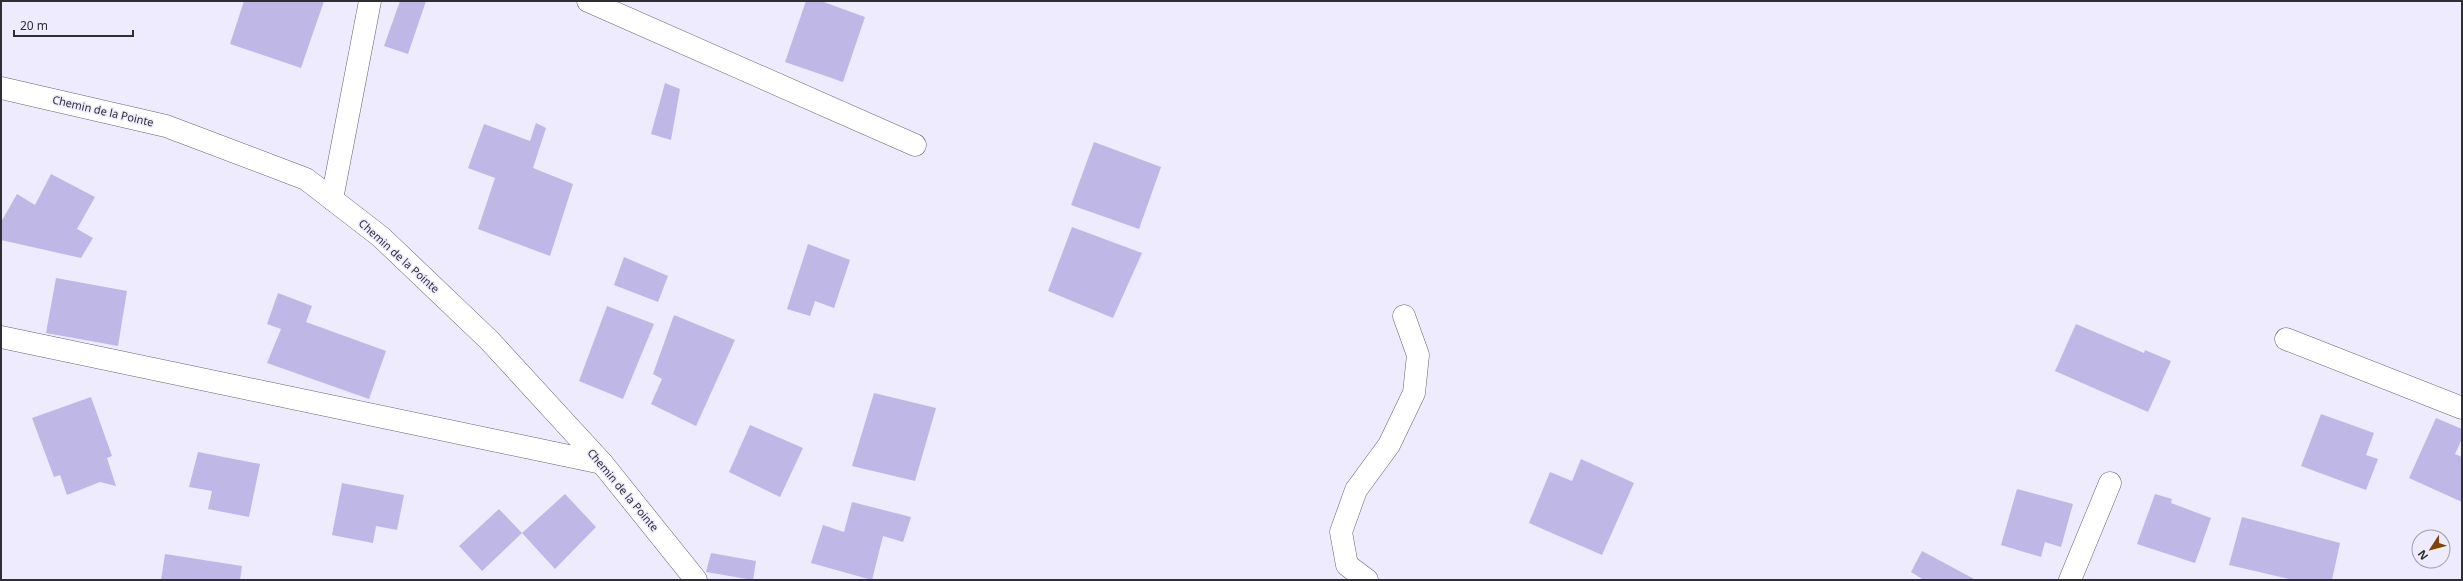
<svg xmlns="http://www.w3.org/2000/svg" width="2463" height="581" font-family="'Noto Sans',sans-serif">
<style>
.building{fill:#bfb8e7}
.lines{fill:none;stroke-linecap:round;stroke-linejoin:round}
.street-casing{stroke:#656373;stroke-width:23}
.street{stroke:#fff;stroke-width:22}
.labels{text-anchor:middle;stroke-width:3;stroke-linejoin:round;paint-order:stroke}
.street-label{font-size:11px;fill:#2f2e35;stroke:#edebfd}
</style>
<rect width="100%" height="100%" fill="#edebfd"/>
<!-- building -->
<g class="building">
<path d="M244,1H324L301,68L230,44Z"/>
<path d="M400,1H426L408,54L384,46Z"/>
<path d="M806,1H821L865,17L843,82L785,62Z"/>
<path d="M665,83L680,89L671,140L651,134Z"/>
<path d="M536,123L546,128L533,168L573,184L550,256L478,229L495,178L468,168L484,124L530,141Z"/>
<path d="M1094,142L1161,167L1139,229L1071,205Z"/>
<path d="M51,174L95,197L77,229L93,238L81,258L1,240V222L17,194L35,205Z"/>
<path d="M1072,227L1142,253L1113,318L1048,291Z"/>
<path d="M808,244L850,260L834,308L815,301L810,316L787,309Z"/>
<path d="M624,257L668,276L658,302L614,285Z"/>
<path d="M56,278L127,291L118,346L46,333Z"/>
<path d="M278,293L312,306L306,322L386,351L369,399L267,363L281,329L267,324Z"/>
<path d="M607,306L654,324L623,399L579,381Z"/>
<path d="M674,315L735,340L696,426L651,404L662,379L653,374Z"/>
<path d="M2076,324L2144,353L2145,350L2171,361L2148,412L2055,371Z"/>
<path d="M874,393L936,408L915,481L852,466Z"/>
<path d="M91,397L112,456L107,458L116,486L100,482L67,495L60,475L54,477L32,418Z"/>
<path d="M2321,414L2374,433L2366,455L2378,459L2366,490L2301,466Z"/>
<path d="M2436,418L2462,429V439L2455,454L2462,457V502L2409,478Z"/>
<path d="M750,425L803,448L780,497L729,472Z"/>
<path d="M198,452L260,464L249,517L208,509L212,491L189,487Z"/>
<path d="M1581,459L1634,483L1602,555L1529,523L1550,472L1572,481Z"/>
<path d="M342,483L404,495L397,530L376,526L373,543L332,535Z"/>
<path d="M2017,489L2073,504L2061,547L2045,542L2041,557L2001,545Z"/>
<path d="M565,494L596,527L555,569L522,533L482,571L459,546L499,509L522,533Z"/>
<path d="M2155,494L2172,499L2171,503L2211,518L2195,563L2137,544Z"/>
<path d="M852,502L911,517L903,542L883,536L872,580L811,563L823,525L844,532Z"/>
<path d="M2242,517L2340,543L2332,580H2293L2229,565Z"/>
<path d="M1922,551L1976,580H1924L1911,572Z"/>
<path d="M711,553L756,561L753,580L706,572Z"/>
<path d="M165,554L242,566L240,580H161Z"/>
</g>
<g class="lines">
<!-- street casing -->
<g class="street-casing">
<g id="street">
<path d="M588,1L915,145"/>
<path d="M1,88L166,126L306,179L381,237L489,340L602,463L696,580"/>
<path d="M332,199L370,1"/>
<path d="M1,337L602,463"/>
<path d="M2286,339L2462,408"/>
<path d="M1367,580L1347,565L1341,532L1356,490L1389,445L1414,393L1418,355L1404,316"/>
<path d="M2070,580L2110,483"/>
</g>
</g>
<!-- street -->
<use href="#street" class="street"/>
</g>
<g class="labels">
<!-- street labels -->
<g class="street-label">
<text transform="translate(103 111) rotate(13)" y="4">Chemin de la Pointe</text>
<text transform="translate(399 256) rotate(42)" y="4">Chemin de la Pointe</text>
<text transform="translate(623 490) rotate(50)" y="4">Chemin de la Pointe</text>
</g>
</g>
<!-- border -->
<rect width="2463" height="581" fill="none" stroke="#2f2e35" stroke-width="4"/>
<!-- north arrow -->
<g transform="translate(2431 549) rotate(234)"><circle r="19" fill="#edebfd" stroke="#a19fad"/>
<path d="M0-3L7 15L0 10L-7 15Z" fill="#814400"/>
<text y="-6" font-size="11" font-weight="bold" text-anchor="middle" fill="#2f2e35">N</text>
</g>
<!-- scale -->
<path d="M14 30v6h119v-6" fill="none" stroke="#2f2e35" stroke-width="2"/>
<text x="20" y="30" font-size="12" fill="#2f2e35" stroke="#edebfd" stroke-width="3" paint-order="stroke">20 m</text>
</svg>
